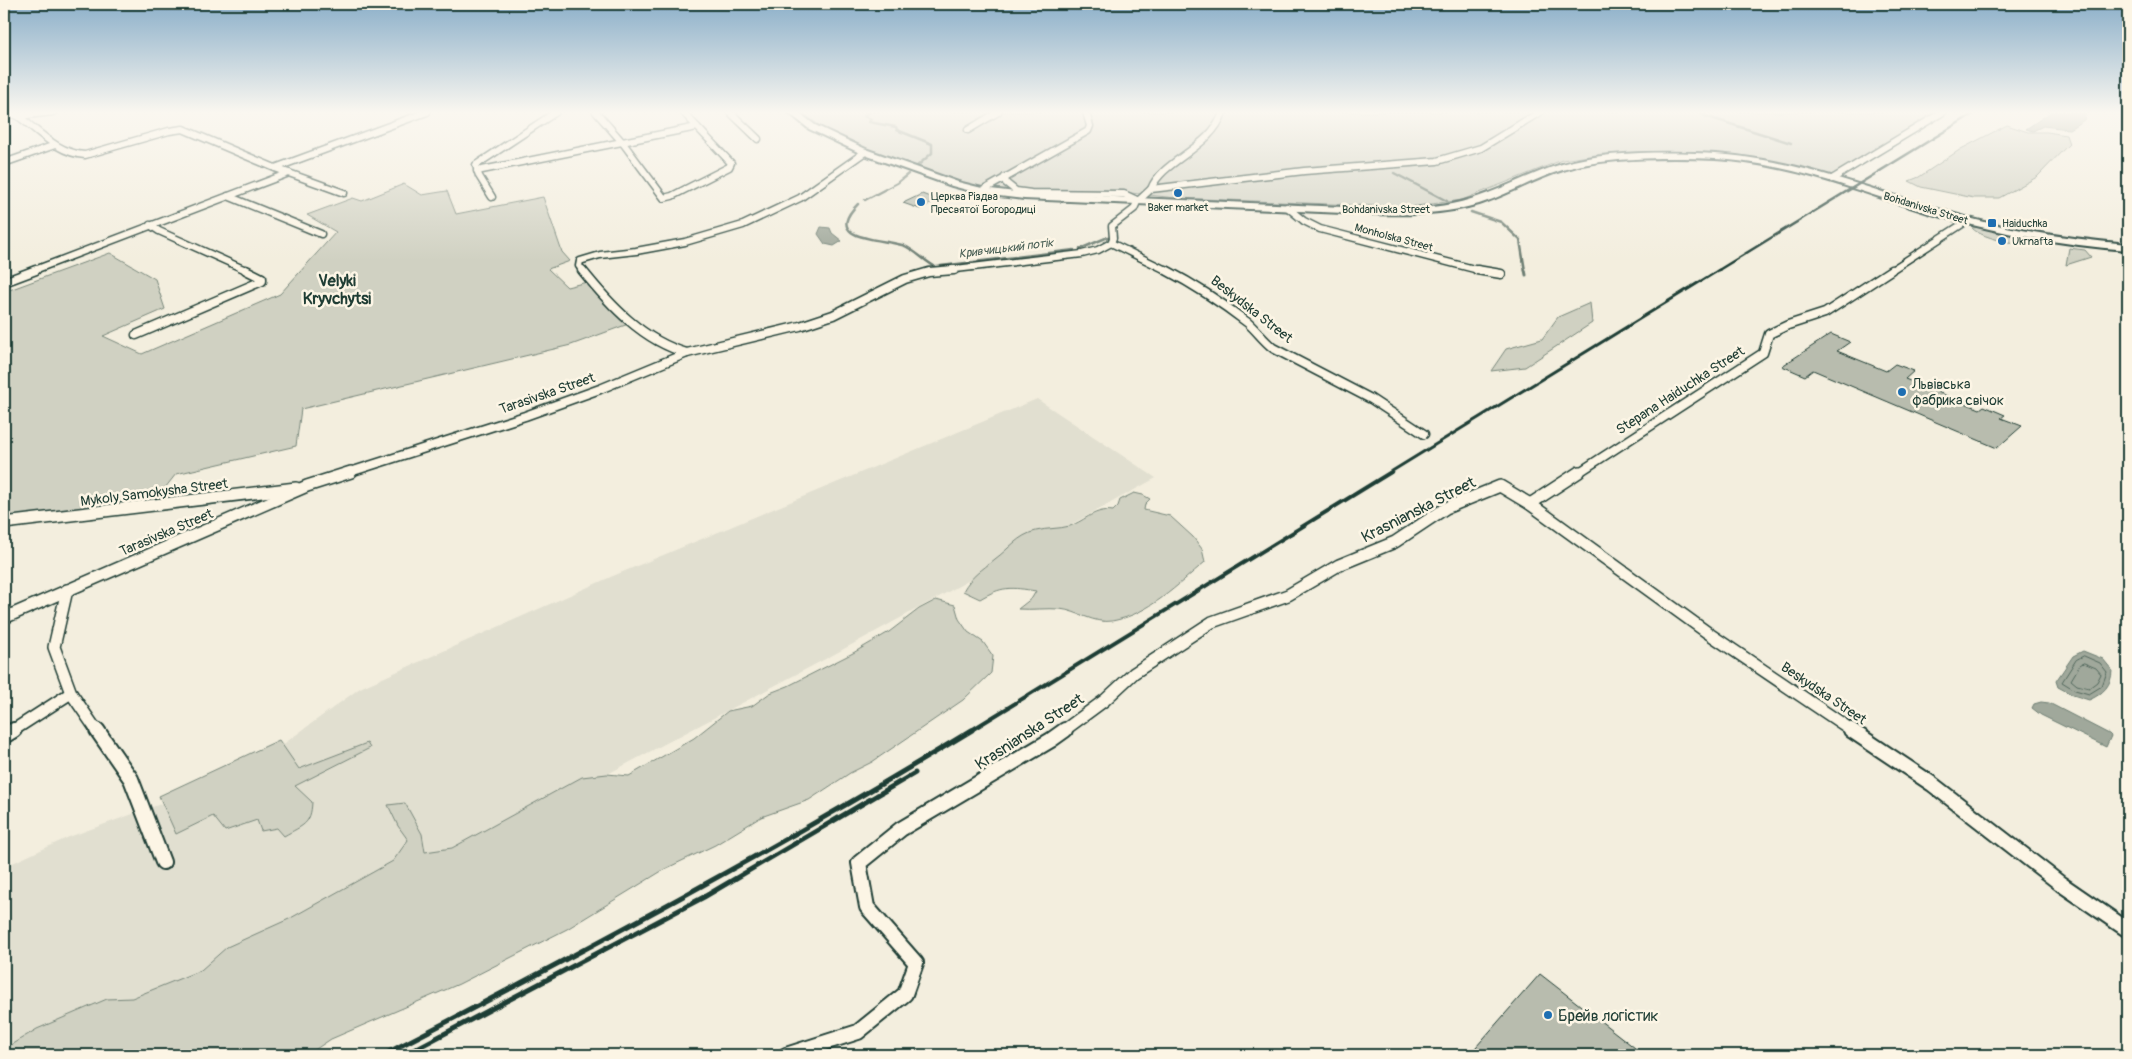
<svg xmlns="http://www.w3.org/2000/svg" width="2132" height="1059" font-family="Pangolin,sans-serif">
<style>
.built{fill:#e1dfd0}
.green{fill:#d0d1c2;stroke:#78877b}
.water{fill:#a0a89b;stroke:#6c7d72}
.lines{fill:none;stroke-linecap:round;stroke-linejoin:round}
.shore{stroke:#53685d;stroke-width:1}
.stream-far1{stroke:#6c7d72;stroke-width:2.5}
.stream{stroke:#6c7d72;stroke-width:3}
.building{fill:#b8bcae;stroke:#1f3d34}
.minor-far3-casing{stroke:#1f3d34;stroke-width:9}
.minor-far2-casing{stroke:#1f3d34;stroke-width:11}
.minor-far1-casing{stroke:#1f3d34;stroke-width:14}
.minor-casing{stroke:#1f3d34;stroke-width:18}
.secondary-casing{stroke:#1f3d34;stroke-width:4}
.minor-far3{stroke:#fcf5e5;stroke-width:6}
.minor-far2{stroke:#fcf5e5;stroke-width:8}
.minor-far1{stroke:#fcf5e5;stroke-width:11}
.minor{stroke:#fcf5e5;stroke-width:14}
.secondary{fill:#fcf5e5;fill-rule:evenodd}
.rail-far3{stroke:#1f3d34;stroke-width:2.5}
.rail-far2{stroke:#1f3d34;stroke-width:3}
.rail-far1{stroke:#1f3d34;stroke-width:4}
.rail{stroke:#1f3d34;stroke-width:5}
.poi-dot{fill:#1f6fb2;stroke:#fcf5e5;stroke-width:2}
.labels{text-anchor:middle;stroke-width:5;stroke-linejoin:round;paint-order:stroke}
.far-poi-label{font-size:11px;fill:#1f3d34;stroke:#fcf5e5;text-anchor:start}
.far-street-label{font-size:11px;fill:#1f3d34;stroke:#fcf5e5}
.far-water-label{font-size:12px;font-style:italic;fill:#465d53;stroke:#fcf5e5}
.street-label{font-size:14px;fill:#1f3d34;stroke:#fcf5e5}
.poi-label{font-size:14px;fill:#1f3d34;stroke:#fcf5e5;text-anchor:start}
.far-district-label{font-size:16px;font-weight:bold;fill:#1f3d34;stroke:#fcf5e5}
.near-street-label{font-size:16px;fill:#1f3d34;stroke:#fcf5e5}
.near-poi-label{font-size:16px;fill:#1f3d34;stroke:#fcf5e5;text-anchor:start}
</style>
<rect width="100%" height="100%" fill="#f3eede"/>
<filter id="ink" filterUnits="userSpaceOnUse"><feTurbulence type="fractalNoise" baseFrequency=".02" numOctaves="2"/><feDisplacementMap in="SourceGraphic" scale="10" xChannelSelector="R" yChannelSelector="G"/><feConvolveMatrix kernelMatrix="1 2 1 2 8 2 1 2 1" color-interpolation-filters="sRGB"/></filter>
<g filter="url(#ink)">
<!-- built -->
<path class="built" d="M1037,399L1156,478L831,656L511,825L30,1055H4V867L69,837L241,775L360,688L613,576Z"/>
<!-- green -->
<g class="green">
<path d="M802,112H1938L1836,175H1828L1745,157L1702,152L1602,154L1562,160L1462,200L1408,207L1176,198L1122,192L1003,191L967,184L861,147L820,126Z"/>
<path d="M2007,125L2028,132H2047L2066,135L2069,144L2037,177L1999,198H1974L1921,187L1909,181L1919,177L1961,149Z"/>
<path d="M404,184L422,195L447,191L456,214L543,197L562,252L570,261L548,269L567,287L587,282L631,323L571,345L301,409L296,446L176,474L154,502L14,517L4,515V292L110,253L155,279L165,309L103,336L142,354L280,294L336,232L307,215L353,198L362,201Z"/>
<path d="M1981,227L2042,239L2045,240C2034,250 1981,239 1972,228Z"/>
<path d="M2069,248L2085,250L2091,257L2066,265Z"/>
<path d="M1590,303L1592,323L1525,367L1491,371L1506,349L1542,339L1558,317Z"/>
<path d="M1134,493L1143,495L1150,499L1145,504L1144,510L1170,516L1193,537L1202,549L1205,562C1177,585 1150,614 1112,621C1094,624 1078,611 1060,609C1047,608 1032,610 1018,609L1032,598L1036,591C1011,587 1002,586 980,599L963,591C971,576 982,570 995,559C1009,549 1018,535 1036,531C1047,528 1059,529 1070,526C1086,520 1095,508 1113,511L1118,506L1120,500Z"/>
<path d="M936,600L955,605L959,619L968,632L983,642L993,656L991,673L963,700L872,762L850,773L809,800L761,817L715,845L665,869L567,929L459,984L331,1039L307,1055H4V1049L37,1029L107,999L132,998L201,970L227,947L289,919L393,861L408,840L398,826L388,805L405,803L422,834L425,852L452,848L582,777L607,774L629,776L694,738L728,711L752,706L770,693L788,686L853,653L889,632L919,609Z"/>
<path d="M279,740L299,769L367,743L370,748L295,786L312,802C311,825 303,825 284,836L277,828L261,831L257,820L225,831L213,816L176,834L159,796Z"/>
</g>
<!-- water -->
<g class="water">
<path d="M2051,112H2086L2084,120L2069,129L2043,126L2033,131L2026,129Z"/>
<path d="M821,227L830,228L832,233L842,241L834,246L825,244L818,234Z"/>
<path d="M2083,651L2103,659L2112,670C2112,685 2103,694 2089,700L2073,695L2058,687L2056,681L2073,656Z"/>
<path d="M2041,702L2049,703L2109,734L2111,736L2106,747L2041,715L2032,708L2034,704Z"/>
</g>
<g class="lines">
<!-- shore -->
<g class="shore">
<path d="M2084,656L2100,663L2107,672L2102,686L2089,694L2075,690L2062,682L2076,660Z"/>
<path d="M2084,663L2096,668L2101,674L2097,682L2089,688L2077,685L2071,680L2080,665Z"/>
</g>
<!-- stream-far1 -->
<g class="stream-far1">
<path d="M870,112L864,116L871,119L869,122L896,127L897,130L932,144V153L916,167"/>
<path d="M1698,112L1705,116L1791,143"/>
<path d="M1394,173L1447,201"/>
<path d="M865,200L897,183L908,174"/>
<path d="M858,204C820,242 886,238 905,246C915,251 924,260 934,266"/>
<path d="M1471,212L1501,222L1520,240L1525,271"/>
<path d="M1080,249L1108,237"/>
<path d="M941,266L1074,250"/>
</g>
<!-- stream -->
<path class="stream" d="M1525,270L1526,275"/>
</g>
<!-- building -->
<g class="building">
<path d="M922,194L938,200L920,209L903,203Z"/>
<path d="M1831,334L1850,342L1837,351L1886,371L1895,364L1914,371L1905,379L1980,409L1984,406L2005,415L2001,418L2022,426L1997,448L1813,370L1805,376L1782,366Z"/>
<path d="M1540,974L1644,1055H1469Z"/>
</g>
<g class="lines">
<!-- minor-far3 casing -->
<g class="minor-far3-casing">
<g id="minor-far3">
<path d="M5,112L18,116L53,112"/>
<path d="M596,112L623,143L664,198L672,196L729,167L731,163L683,112"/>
<path d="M730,112L758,139"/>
<path d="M18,116C39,131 57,153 85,155L169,131L183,129L275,168L344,193"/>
<path d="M968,130L998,112"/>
<path d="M4,163L55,145"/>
<path d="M275,168L427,112"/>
<path d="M477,171L697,127"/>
<path d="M1005,177L1006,183L1016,191L1031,193L1124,194L1139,201"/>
<path d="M1832,179L1943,112"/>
<path d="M1151,189C1162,160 1212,148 1223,112"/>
<path d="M982,191L1088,131L1090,126L1086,112"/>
<path d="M228,196L321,234"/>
<path d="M492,197L479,176L476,165L556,112"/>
<path d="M1287,207L1304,221L1320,229L1482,271"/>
<path d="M150,225L159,231L248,271"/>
<path d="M1111,243L1113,238L1112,226L1134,209L1137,202L1151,189L1304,171L1437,161L1481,148L1540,112"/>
<path d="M1111,243L1168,271"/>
<path d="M32,271L289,173"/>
<path d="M583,271L579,266L580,261L600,255L636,251L685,242L743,225L800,198L865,152"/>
<path d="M939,271L1082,254L1098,250L1111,243"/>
<path d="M1890,271L1967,221"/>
</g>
</g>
<!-- minor-far2 casing -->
<g class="minor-far2-casing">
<g id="minor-far2">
<path d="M582,270C610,305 643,341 687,353"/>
<path d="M1166,270C1195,285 1222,303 1248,323C1257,331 1263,340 1273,348L1371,399L1424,434"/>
<path d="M1477,270L1501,274"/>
<path d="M4,282L36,270"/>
<path d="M136,335L262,281V278L246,270"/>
<path d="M347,473L525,416L600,389L687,353L800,326L833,315L905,279L929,272L954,270"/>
<path d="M1578,473L1763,353L1769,334L1788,325L1825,313L1891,270"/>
</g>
</g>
<!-- minor-far1 casing -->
<g class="minor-far1-casing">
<g id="minor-far1">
<path d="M1530,504L1579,472"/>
<path d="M4,523L296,488"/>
<path d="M67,590L54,647L71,693L97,731"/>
<path d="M4,618L307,486L351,472"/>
<path d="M12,731L71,693"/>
<path d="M1063,731L1105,700L1134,673L1212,622L1288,595L1339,565L1395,542L1446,508L1500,486L1530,504L1708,633L1853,731"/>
</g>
</g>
<!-- minor casing -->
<g class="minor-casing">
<g id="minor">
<path d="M97,730L131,779L163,862"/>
<path d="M1851,730L1932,784L2061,884L2128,930"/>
<path d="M4,736L14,730"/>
<path d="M786,1055L858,1032L905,994L916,963L867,907L859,863L901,829L1051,740L1065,730"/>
</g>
</g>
<!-- secondary casing -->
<g class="secondary-casing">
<path id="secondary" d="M788,112H798L815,125L868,150L958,182L982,188L1024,193L1366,208C1401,209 1437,210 1471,199C1502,190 1531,173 1562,164C1602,152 1654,152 1695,153C1795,155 1875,193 1969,218C2021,232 2075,239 2128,244V250C2064,245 2001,234 1939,216C1864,194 1794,163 1715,159C1674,157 1610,157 1570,168C1538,176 1510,194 1479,204C1442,215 1404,215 1366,214L1024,199L982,194L952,186L862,154L809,129Z"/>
</g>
<!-- minor-far3 -->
<use href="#minor-far3" class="minor-far3"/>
<!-- minor-far2 -->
<use href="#minor-far2" class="minor-far2"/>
<!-- minor-far1 -->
<use href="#minor-far1" class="minor-far1"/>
<!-- minor -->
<use href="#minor" class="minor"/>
<!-- secondary -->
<use href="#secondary" class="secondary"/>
<!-- rail-far3 -->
<path class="rail-far3" d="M1717,271L1976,112"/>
<!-- rail-far2 -->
<path class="rail-far2" d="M1389,473L1719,270"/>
<!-- rail-far1 -->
<path class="rail-far1" d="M970,731L1391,472"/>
<!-- rail -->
<g class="rail">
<path d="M383,1055C582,952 780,847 972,730"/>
<path d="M404,1055L704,897L915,773"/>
</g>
</g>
</g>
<!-- sky -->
<linearGradient id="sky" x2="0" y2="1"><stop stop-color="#8bafc9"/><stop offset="0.43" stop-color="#faf7f0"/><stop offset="1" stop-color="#faf7f0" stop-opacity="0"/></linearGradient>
<rect width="2132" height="261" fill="url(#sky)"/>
<!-- markers -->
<g class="poi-dot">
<circle cx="1178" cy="193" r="5"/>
<circle cx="921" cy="202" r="5"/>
<rect x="1987" y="218" width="10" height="10" rx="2.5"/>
<circle cx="2002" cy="241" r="5"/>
<circle cx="1902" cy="392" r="5"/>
<circle cx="1548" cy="1015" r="5"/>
</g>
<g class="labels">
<!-- far-poi labels -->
<g class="far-poi-label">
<text x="931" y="200">Церква Різдва<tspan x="931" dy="13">Пресвятої Богородиці</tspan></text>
<text x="1178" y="211" text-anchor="middle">Baker market</text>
<text x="2002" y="227">Haiduchka</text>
<text x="2012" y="245">Ukrnafta</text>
</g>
<!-- far-street labels -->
<g class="far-street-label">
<text transform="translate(1926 208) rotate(17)" y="4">Bohdanivska Street</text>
<text x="1386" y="213">Bohdanivska Street</text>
<text transform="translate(1394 237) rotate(15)" y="4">Monholska Street</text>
</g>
<!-- far-water labels -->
<g class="far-water-label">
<text transform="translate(1006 248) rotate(-7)" y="4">Кривчицький потік</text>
</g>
<!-- street labels -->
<g class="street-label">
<text transform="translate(1252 309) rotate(38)" y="5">Beskydska Street</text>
<text transform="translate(1680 390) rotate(-33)" y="5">Stepana Haiduchka Street</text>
<text transform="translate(547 393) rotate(-19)" y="5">Tarasivska Street</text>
<text transform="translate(154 492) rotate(-7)" y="5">Mykoly Samokysha Street</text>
<text transform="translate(166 532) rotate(-23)" y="5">Tarasivska Street</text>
<text transform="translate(1824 693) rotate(34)" y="5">Beskydska Street</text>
</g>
<!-- poi labels -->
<g class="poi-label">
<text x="1912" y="389">Львівська<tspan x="1912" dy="16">фабрика свічок</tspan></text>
</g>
<!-- far-district labels -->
<g class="far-district-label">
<text x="337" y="286">Velyki<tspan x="337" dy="18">Kryvchytsi</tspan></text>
</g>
<!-- near-street labels -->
<g class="near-street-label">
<text transform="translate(1418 509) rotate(-27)" y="6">Krasnianska Street</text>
<text transform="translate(1029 731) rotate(-33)" y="6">Krasnianska Street</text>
</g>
<!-- near-poi labels -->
<g class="near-poi-label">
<text x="1558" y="1021">Брейв логістик</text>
</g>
</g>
<!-- margin -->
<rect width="2132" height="1059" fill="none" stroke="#fcf5e5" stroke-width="20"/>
<rect x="10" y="10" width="2112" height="1039" fill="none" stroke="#1f3d34" stroke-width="2" filter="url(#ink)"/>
</svg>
